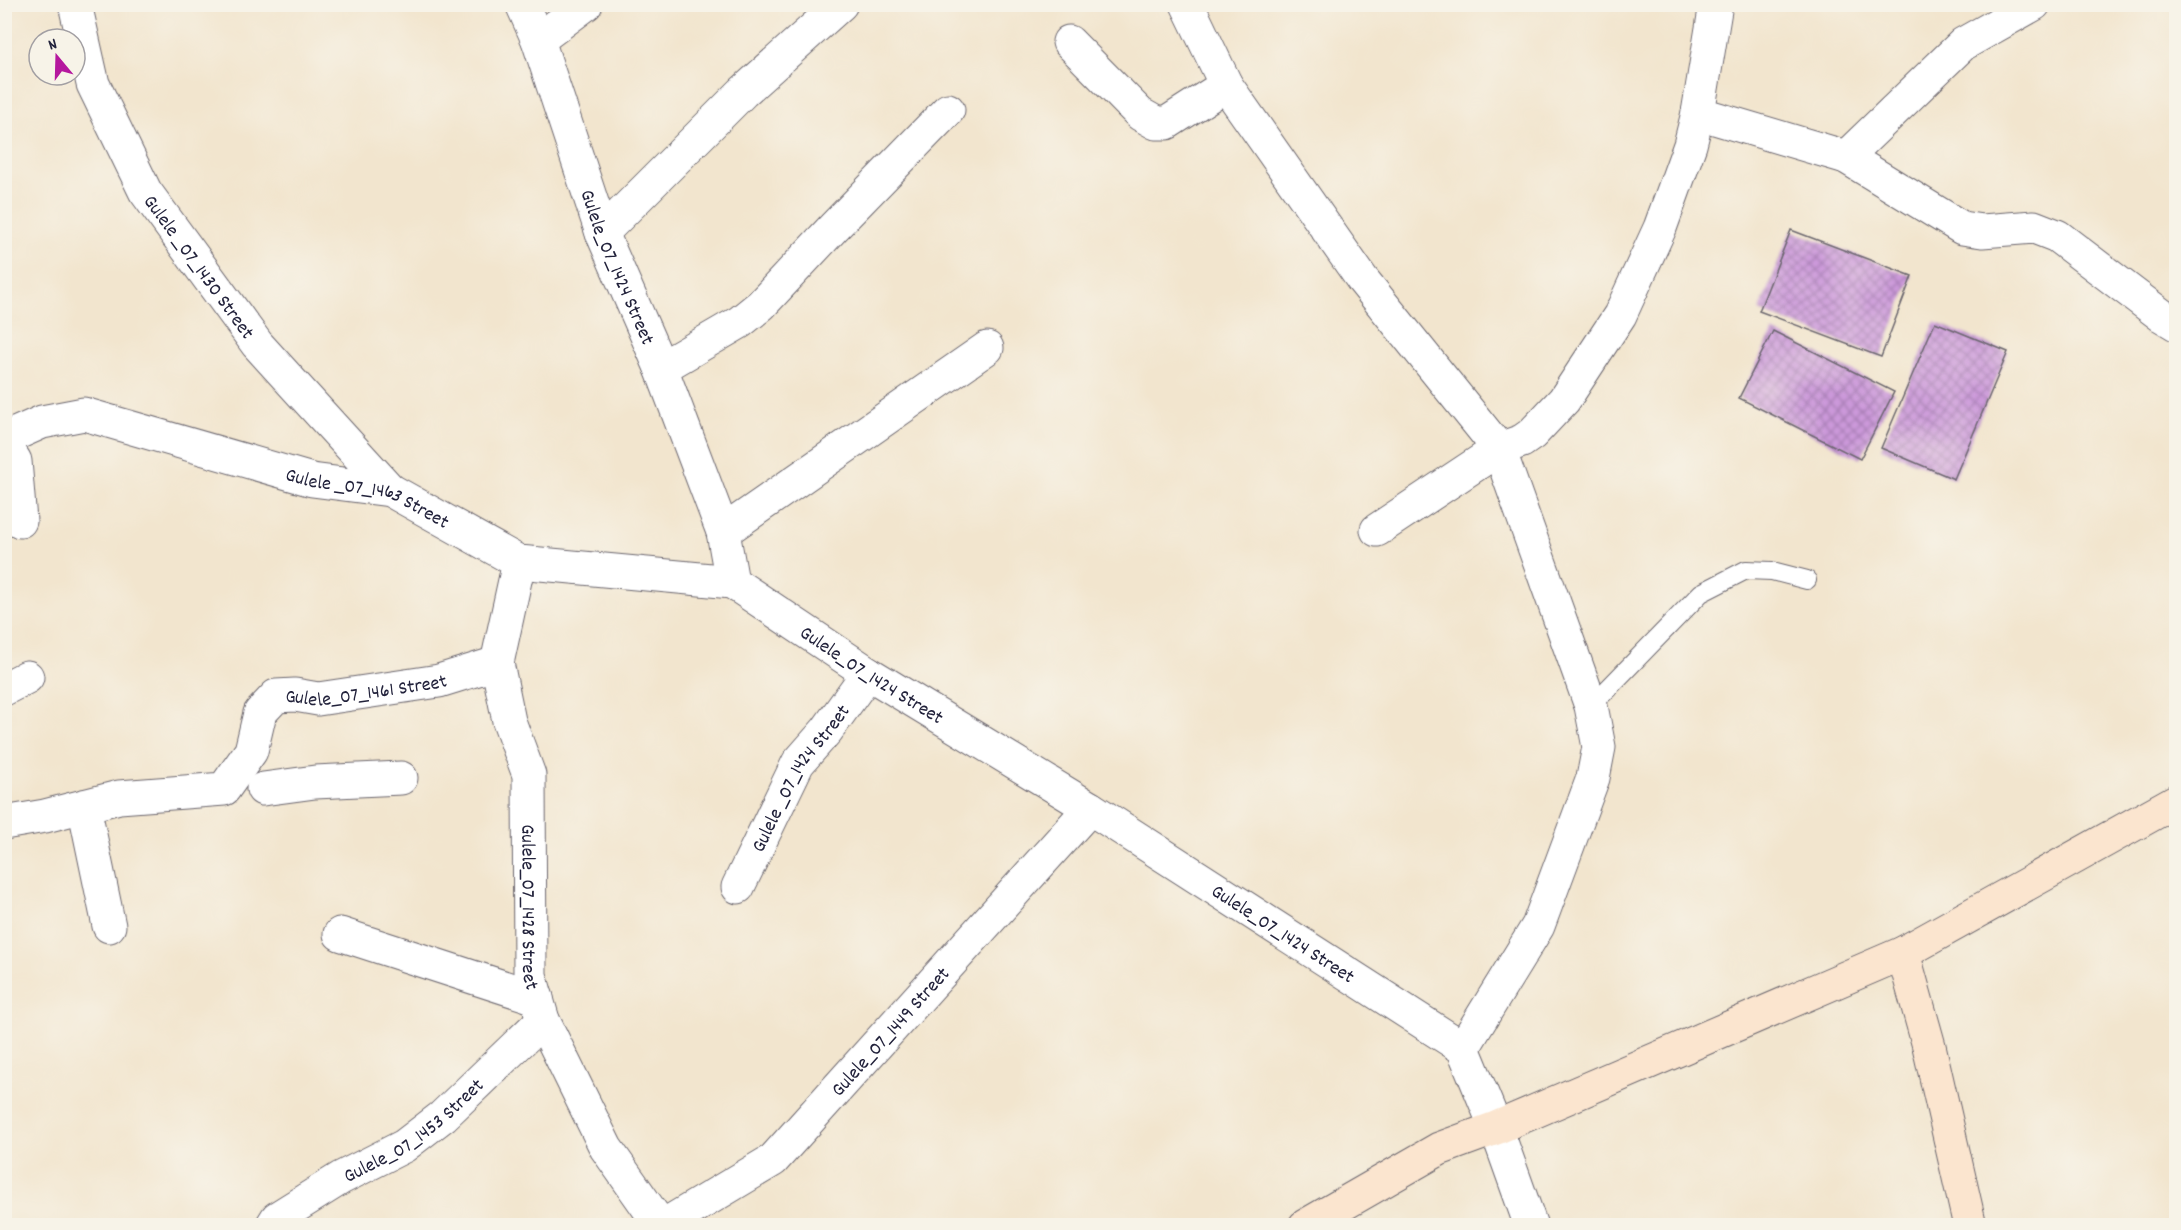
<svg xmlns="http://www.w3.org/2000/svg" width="2181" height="1230" font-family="Dekko,sans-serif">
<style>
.building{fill:url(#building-cross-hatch)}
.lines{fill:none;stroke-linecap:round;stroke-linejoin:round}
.lane-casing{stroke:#6b666e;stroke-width:20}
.street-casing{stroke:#6b666e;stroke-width:35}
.secondary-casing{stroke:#6b666e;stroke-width:35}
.lane{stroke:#fff;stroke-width:18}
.street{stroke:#fff;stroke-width:33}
.secondary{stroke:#fbe5cf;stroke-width:33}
.labels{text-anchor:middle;stroke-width:6;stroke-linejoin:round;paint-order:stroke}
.street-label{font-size:20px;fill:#22223b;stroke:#f7f3e8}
</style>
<defs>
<pattern id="building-cross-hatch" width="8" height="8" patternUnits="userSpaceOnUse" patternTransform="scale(1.5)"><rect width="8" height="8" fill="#cc99da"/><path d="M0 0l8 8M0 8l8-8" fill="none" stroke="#a57cb2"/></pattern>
</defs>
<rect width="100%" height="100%" fill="#f7f3e8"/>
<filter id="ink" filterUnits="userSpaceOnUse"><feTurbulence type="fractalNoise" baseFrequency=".0167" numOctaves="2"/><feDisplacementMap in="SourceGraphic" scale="12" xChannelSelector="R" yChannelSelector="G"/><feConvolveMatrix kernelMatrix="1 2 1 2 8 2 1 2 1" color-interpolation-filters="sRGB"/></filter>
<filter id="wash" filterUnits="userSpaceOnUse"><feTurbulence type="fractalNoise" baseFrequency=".008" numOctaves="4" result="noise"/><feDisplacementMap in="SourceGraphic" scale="24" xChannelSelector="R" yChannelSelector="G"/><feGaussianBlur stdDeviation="1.35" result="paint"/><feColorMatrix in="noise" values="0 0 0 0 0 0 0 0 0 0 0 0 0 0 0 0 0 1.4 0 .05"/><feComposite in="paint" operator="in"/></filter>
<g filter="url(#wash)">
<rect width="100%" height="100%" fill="#f2e5ce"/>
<g id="blocks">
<!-- building -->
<g class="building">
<path d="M1791,230L1912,276L1881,357L1759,311Z"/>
<path d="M1935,322L2008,352L1954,479L1881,448Z"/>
<path d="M1773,331L1894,392L1860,459L1739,398Z"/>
</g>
</g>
</g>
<g filter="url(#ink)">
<use href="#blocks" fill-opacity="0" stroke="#6b666e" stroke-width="1.5"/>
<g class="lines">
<!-- lane casing -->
<g class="lane-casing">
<path id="lane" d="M1591,706L1701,593L1746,570L1772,571L1807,580"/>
</g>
<!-- street casing -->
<g class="street-casing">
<g id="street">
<path id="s1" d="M75,4L93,84L145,191L257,344L390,490"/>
<path id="s2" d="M522,4L538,40L602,233L661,368L723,532L732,582L868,673L1090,808L1463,1048L1496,1128L1531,1226"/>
<path d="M1187,4L1226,85L1362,279L1499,449L1591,706L1599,747L1593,778L1538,926L1463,1048"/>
<path d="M538,40L586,4"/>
<path d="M1069,42L1140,114L1156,123H1167L1226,85"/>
<path d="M1698,113L1846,157L1962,228L1982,231L2034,227L2057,236L2161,315L2176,324"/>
<path d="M1846,157L1963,44L2034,4"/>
<path d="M602,233L743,92L841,4"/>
<path d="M661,368L740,322L761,305L834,227L948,110"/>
<path id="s3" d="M4,439L42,422L84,414L312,480L390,490L519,562L732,582"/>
<path d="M4,443L15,461L20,521"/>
<path d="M1377,530L1499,449L1522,441L1532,434L1564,400L1620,315L1660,228L1690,145L1698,113L1716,4"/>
<path d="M723,532L987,348"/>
<path id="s4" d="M519,562L497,663L509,721L529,775L530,975L543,1020L606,1148L661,1226"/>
<path d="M4,689L27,677"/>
<path d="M263,789L315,782L401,778"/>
<path d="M84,806L109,926"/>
<path id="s5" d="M4,823L45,816L119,797L224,789L251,751L260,713L276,696L295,695L318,699L439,681L497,663"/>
<path id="s6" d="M738,887L798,763L827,730L868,673"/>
<path d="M340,934L537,998"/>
<path id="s7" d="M272,1226L277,1218L341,1178L404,1146L443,1116L543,1020"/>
<path id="s8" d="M663,1226L773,1160L1090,808"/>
</g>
</g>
<!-- secondary casing -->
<g class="secondary-casing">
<g id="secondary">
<path d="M1903,953L1929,1046L1970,1226"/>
<path d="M1305,1226L1439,1149L1496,1128L1903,953L2176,801"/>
</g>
</g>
<!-- lane -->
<use href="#lane" class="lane"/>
<!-- street -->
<use href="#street" class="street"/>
<!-- secondary -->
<use href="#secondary" class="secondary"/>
</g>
</g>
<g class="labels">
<!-- street labels -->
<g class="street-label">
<text dy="7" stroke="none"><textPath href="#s1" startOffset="294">Gulele _07_1430 Street</textPath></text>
<text dy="7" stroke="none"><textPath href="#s2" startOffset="280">Gulele_07_1424 Street</textPath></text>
<text dy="7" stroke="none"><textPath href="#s3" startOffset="381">Gulele _07_1463 Street</textPath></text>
<text dy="7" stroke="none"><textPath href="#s2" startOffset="784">Gulele_07_1424 Street</textPath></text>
<text dy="7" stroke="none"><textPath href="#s5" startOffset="423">Gulele_07_1461 Street</textPath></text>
<text dy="7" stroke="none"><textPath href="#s6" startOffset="126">Gulele _07_1424 Street</textPath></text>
<text dy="7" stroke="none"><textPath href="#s4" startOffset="352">Gulele_07_1428 Street</textPath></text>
<text dy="7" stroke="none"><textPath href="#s2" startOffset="1270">Gulele_07_1424 Street</textPath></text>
<text dy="7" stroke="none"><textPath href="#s8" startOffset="302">Gulele_07_1449 Street</textPath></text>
<text dy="7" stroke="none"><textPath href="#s7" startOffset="172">Gulele_07_1453 Street</textPath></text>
</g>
</g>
<!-- margin -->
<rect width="2181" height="1230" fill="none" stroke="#f7f3e8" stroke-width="24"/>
<!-- north arrow -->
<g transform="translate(57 57) rotate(341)"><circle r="28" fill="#f7f3e8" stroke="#a29fa3" stroke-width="1.5"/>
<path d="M0-4.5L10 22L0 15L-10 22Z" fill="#b5179e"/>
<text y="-9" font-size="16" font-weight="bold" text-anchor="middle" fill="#22223b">N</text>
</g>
</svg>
